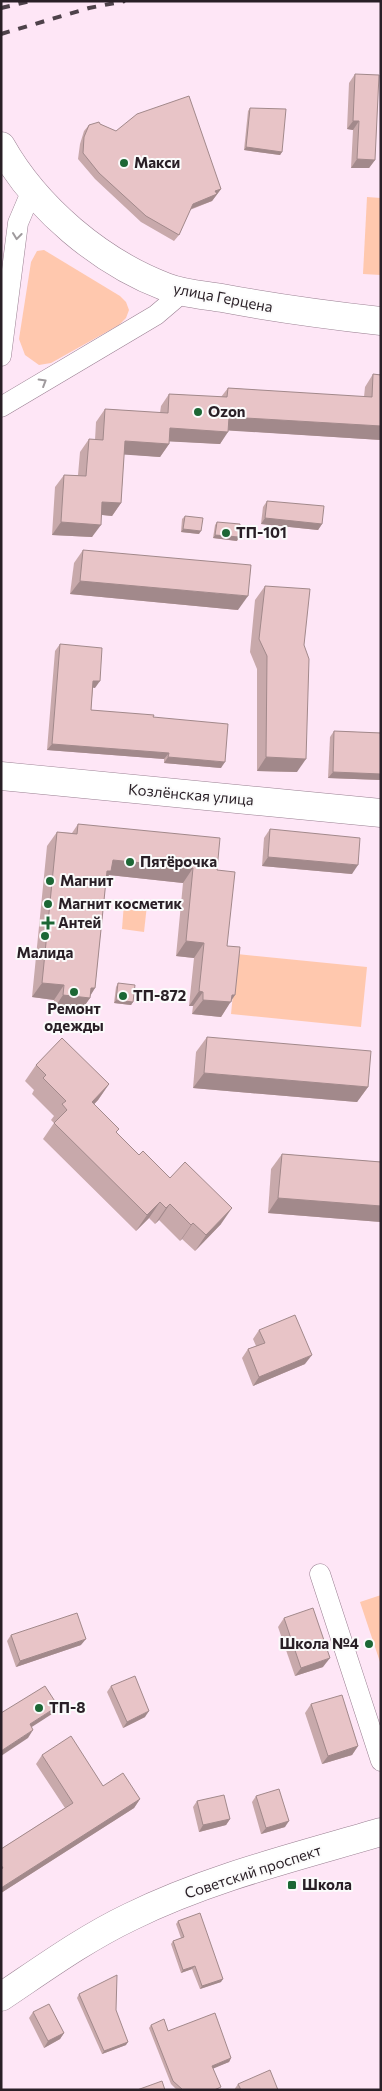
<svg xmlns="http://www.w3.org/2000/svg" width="382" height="2091" font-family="Commissioner,sans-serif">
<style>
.green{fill:#ffc8ae}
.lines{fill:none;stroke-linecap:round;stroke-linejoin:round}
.street-casing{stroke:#997f91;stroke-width:21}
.secondary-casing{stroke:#997f91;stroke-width:29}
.street{stroke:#fff;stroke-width:20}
.secondary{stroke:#fff;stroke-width:28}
.rail{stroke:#4e424a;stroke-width:4;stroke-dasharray:9 9;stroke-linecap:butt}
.wall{fill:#c8a9ab}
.shaded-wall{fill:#a2898b}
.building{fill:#e8c4c7;stroke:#a2898b}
.oneway{stroke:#9f9a9d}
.poi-dot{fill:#1c6735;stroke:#fbfbfb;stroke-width:2}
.labels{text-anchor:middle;stroke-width:4;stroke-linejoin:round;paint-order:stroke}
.poi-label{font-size:15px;font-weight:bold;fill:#291f26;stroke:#fbfbfb;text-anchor:start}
.street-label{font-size:15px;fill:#291f26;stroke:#fbfbfb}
</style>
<rect width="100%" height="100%" fill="#fee6f6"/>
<!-- green -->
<g class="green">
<path d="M367,197L381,198V275L363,274Z"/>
<path d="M44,250L120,296L126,302L129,310L126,318L119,325L51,363L39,365L25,355L19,339L31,262L37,251Z"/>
<path d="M124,903L147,905L144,932L122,929Z"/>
<path d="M237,954L367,967L361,1027L231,1014Z"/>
<path d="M381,1595V1665L360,1602Z"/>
</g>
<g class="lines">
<!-- street casing -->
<g class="street-casing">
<g id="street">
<path d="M1,356L18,223L32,190"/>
<path d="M1,407L156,315L183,292"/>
<path d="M320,1574L381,1761"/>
</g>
</g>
<!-- secondary casing -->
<g class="secondary-casing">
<g id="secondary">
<path d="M1,146C36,208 100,262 166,287C184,294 204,295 222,298C275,308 327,315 381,321"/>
<path d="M1,776L381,813"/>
<path d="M1,1997C43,1969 84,1939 130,1917C209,1878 296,1857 381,1832"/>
</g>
</g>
<!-- street -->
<use href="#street" class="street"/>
<!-- secondary -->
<use href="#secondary" class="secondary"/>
<!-- rail -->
<g class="rail">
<path d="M1,8L31,1"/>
<path d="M1,34L89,8L125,1"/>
</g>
</g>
<!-- wall -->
<g class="wall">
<path d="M355,74L375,160L369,168H351L353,130L347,129L349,83Z"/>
<path d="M250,108L282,152L280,155L244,150L248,111Z"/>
<path d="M100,124L221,189L212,201L190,210L179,235L174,241L141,222L95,179L78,159L80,144L84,131L89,125Z"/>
<path d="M373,374L381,375V440L228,430L220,444L169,441V444L160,457L124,454L121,503L112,516L102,515L92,537L52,535L55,487L64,475H78L80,452L89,439L95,440L96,422L105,409L160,413L161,406L169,394L221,397L228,388L364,397L365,387Z"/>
<path d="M267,501L322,524L318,530L261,524L263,507Z"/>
<path d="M185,516L199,534L181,532L182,519Z"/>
<path d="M217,522L237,541L213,538L215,525Z"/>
<path d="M83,550L238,610L70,594L74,563Z"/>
<path d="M265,586L304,645L297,772L257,771V669L250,652L255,600Z"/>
<path d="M60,644L95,688L93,687L91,710L153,717L221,768L164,763V759L47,750L55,651Z"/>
<path d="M334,731L381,733V780L328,778L330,737Z"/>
<path d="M78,824L217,870L227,946L231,1001L221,1017L192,1014L193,1006H189L194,958L176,956L183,883L109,875L106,879L95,988L90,995V998L80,1012L53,1010L54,1000L32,997L47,846L57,832L72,833Z"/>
<path d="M270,829L352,874L262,866L264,838Z"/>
<path d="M118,983L133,1002L131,1005L114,1003L116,987Z"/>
<path d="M207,1037L368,1087L357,1102L193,1088L196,1052Z"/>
<path d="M36,1065L109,1084L98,1100L94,1104L116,1133L139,1155L170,1178L221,1224L195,1251L182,1239L180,1241L159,1220L155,1224L149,1218L136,1231L43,1139L54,1123L51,1120L54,1116L32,1094L34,1090L25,1081Z"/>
<path d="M282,1154L381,1162V1222L268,1213L271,1169Z"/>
<path d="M259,1330L305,1364L253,1386L242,1358L248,1349L256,1346L253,1339Z"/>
<path d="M284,1618L323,1667L295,1676L278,1627Z"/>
<path d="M11,1635L81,1645L16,1667L7,1641Z"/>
<path d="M111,1686L145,1717L123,1728L107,1692Z"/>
<path d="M311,1704L358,1746L352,1755L322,1764L305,1713Z"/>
<path d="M42,1755L103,1786L140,1799L134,1808L1,1893V1849L65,1808L36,1764Z"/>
<path d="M256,1796L285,1827L261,1834L252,1802Z"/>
<path d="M197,1801L230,1819L226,1825L199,1832L193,1807Z"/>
<path d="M178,1921L221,1982L200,1989L192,1969L181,1973L171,1944L173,1941L181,1938L176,1924Z"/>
<path d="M79,1994L116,2010L126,2045L102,2054L77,1998Z"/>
<path d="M33,2012L64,2033L60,2039L44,2048L29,2018Z"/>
<path d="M151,2025L168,2031L231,2058L229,2062L213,2068L219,2090H177L171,2084L149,2028Z"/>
<path d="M238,2084L278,2090H234Z"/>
</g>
<!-- shaded-wall -->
<g class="shaded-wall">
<path d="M353,121H359L353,130L347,129Z"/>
<path d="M246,147L282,152L280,155L244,150Z"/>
<path d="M357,159L375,160L369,168H351Z"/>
<path d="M221,189L212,201L188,210L193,204L215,191Z"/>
<path d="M229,417L381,426V440L220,430Z"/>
<path d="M170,428L228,432L220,444L161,441Z"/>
<path d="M125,441L169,444L160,457L116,454Z"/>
<path d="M102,502L121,503L112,516L94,514Z"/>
<path d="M265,518L322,524L318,530L261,524Z"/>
<path d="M61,522L101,525L92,537L52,535Z"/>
<path d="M183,529L201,531L199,534L181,532Z"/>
<path d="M215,535L239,537L237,541L213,538Z"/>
<path d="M80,581L248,596L238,610L70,594Z"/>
<path d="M93,681H100L95,688L89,687Z"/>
<path d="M52,744L169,753L164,759L47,750Z"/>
<path d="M168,757L225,762L221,768L164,763Z"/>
<path d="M266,757L306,759L297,772L257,771Z"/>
<path d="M333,772L381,774V780L328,778Z"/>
<path d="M268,857L358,865L352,874L262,866Z"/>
<path d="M113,860L193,868L183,883L109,875L101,886L97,885Z"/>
<path d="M186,941L204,943L194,958L176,956Z"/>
<path d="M42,983L64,985L54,1000L32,997Z"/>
<path d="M91,988H95L89,998H90L80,1012L53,1010L63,995Z"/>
<path d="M199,991L203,992L193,1006H189Z"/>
<path d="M232,995H235L221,1017L192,1014L203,1000Z"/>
<path d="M116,1000L133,1002L131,1005L114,1003Z"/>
<path d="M204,1073L368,1087L357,1102L193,1088Z"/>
<path d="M109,1084L98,1100L81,1118L92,1102Z"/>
<path d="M278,1198L381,1206V1222L268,1213Z"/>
<path d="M160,1202L149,1218L136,1231L147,1215Z"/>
<path d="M170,1204L159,1220L155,1224L166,1208Z"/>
<path d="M232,1208L221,1224L195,1251L206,1235Z"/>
<path d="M193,1223L182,1239L180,1241L191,1225Z"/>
<path d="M312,1355L305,1364L253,1386L259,1377Z"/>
<path d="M86,1639L81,1645L16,1667L20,1661Z"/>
<path d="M330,1658L323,1667L295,1676L301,1668Z"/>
<path d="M58,1706L52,1714L24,1732L30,1724Z"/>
<path d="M149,1711L145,1717L123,1728L127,1722Z"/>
<path d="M33,1730L28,1738L1,1756V1751Z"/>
<path d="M358,1746L352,1755L322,1764L328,1756Z"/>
<path d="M140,1799L134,1808L1,1893V1888Z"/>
<path d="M230,1819L226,1825L199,1832L203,1825Z"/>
<path d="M289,1821L285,1827L261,1834L266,1828Z"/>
<path d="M195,1966L192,1969L181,1973L183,1970Z"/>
<path d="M223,1979L221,1982L200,1989L202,1986Z"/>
<path d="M64,2033L60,2039L44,2048L48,2041Z"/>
<path d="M128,2042L126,2045L102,2054L104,2051Z"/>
<path d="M231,2058L229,2062L210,2070L212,2066Z"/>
</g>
<!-- building -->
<g class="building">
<path d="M355,74L379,75L375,160L357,159L359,121H353Z"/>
<path d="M189,96L221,189L215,191L217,194L193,204L179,235L146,216L99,173L83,153L84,137L89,125L99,122L100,124L116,131L137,114Z"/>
<path d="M250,108L286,109L282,152L246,147Z"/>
<path d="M373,374L381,375V426L229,417L228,432L170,428L169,444L125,441L121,503L102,502L101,525L61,522L64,475L86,476L89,439L103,440L105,409L168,413L169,394L227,397L228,388L372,397Z"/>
<path d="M267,501L324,506L322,524L265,518Z"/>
<path d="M185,516L203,518L201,531L183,529Z"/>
<path d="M217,522L240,524L239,537L215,535Z"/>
<path d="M83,550L251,565L248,596L80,581Z"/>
<path d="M265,586L310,589L304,645L309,659L306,759L266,757L267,656L259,639Z"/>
<path d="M60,644L102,648L100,681H93L91,710L154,715L153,717L228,724L225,762L168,757L169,753L52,744Z"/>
<path d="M334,731L381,733V774L333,772Z"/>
<path d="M78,824L220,838L217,870L235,872L227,946L240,947L235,995H232L231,1002L203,1000V992L199,991L204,943L186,941L193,868L113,860L111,871H107L95,988H91L90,998L63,995L64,985L42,983L57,832L77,834Z"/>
<path d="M270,829L360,838L358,865L268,857Z"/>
<path d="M118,983L135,985L133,1002L116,1000Z"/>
<path d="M207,1037L371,1051L368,1087L204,1073Z"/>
<path d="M62,1038L109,1084L92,1102L119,1129L116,1132L139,1155L143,1151L170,1178L185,1162L232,1208L206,1235L193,1223L191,1225L170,1204L166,1208L160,1202L147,1215L54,1123L67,1110L62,1104L66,1101L43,1078L46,1075L36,1065Z"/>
<path d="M282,1154L381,1162V1206L278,1198Z"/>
<path d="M295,1315L312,1355L259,1377L248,1349L265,1343L259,1330Z"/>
<path d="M313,1608L330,1658L301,1668L284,1618Z"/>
<path d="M77,1613L86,1639L20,1661L11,1635Z"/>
<path d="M135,1676L149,1711L127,1722L111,1686Z"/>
<path d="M45,1686L58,1706L30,1724L33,1730L1,1751V1713Z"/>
<path d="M342,1695L358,1746L328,1756L311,1704Z"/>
<path d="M71,1736L103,1786L123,1773L140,1799L1,1888V1869L3,1868L1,1865V1849L73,1803L42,1755Z"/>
<path d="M279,1789L289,1821L266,1828L256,1796Z"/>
<path d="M224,1795L230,1819L203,1825L197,1801Z"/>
<path d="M200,1913L223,1979L202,1986L195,1966L183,1970L173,1941L184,1937L178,1921Z"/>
<path d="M117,1975L116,2010L128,2042L104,2051L79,1994Z"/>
<path d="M49,2004L64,2033L48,2041L33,2012Z"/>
<path d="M215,2013L231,2058L212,2066L221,2087L214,2090H183L173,2081L151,2025L164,2019L168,2031Z"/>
<path d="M270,2070L278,2090H241L238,2084Z"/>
<path d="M162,2081L165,2090H137Z"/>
</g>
<!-- one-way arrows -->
<defs><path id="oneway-chevron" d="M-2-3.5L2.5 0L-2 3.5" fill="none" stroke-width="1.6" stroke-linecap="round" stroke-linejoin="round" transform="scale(1.25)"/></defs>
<g class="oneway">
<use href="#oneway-chevron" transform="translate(17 236) rotate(97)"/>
<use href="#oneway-chevron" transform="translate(43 382) rotate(-31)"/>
</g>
<!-- markers -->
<g class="poi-dot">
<circle cx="124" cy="163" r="5"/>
<circle cx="198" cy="412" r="5"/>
<circle cx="226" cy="533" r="5"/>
<circle cx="130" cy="862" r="5"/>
<circle cx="50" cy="881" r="5"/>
<circle cx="48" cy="904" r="5"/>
<path d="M45.5 915.5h5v5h5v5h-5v5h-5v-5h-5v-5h5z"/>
<circle cx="45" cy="936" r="5"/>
<circle cx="74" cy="992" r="5"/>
<circle cx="123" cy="996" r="5"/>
<circle cx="369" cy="1644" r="5"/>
<circle cx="39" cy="1708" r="5"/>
<rect x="287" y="1880" width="10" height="10" rx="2.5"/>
</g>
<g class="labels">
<!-- poi labels -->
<g class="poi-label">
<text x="134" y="168">Макси</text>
<text x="208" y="417">Ozon</text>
<text x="236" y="538">ТП-101</text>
<text x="140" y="867">Пятёрочка</text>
<text x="60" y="886">Магнит</text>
<text x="58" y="909">Магнит косметик</text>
<text x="58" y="928">Антей</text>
<text x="45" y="958" text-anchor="middle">Малида</text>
<text x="133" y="1001">ТП-872</text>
<text x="74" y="1014" text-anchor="middle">Ремонт<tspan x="74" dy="17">одежды</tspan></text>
<text x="359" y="1649" text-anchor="end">Школа №4</text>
<text x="49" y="1713">ТП-8</text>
<text x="302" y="1890">Школа</text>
</g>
<!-- street labels -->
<g class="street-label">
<text transform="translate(223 298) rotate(11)" y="5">улица Герцена</text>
<text transform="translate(191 795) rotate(5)" y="5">Козлёнская улица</text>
<text transform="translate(253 1872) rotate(-18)" y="5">Советский проспект</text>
</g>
</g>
<!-- border -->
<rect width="382" height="2091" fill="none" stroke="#291f26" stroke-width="5"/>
</svg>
